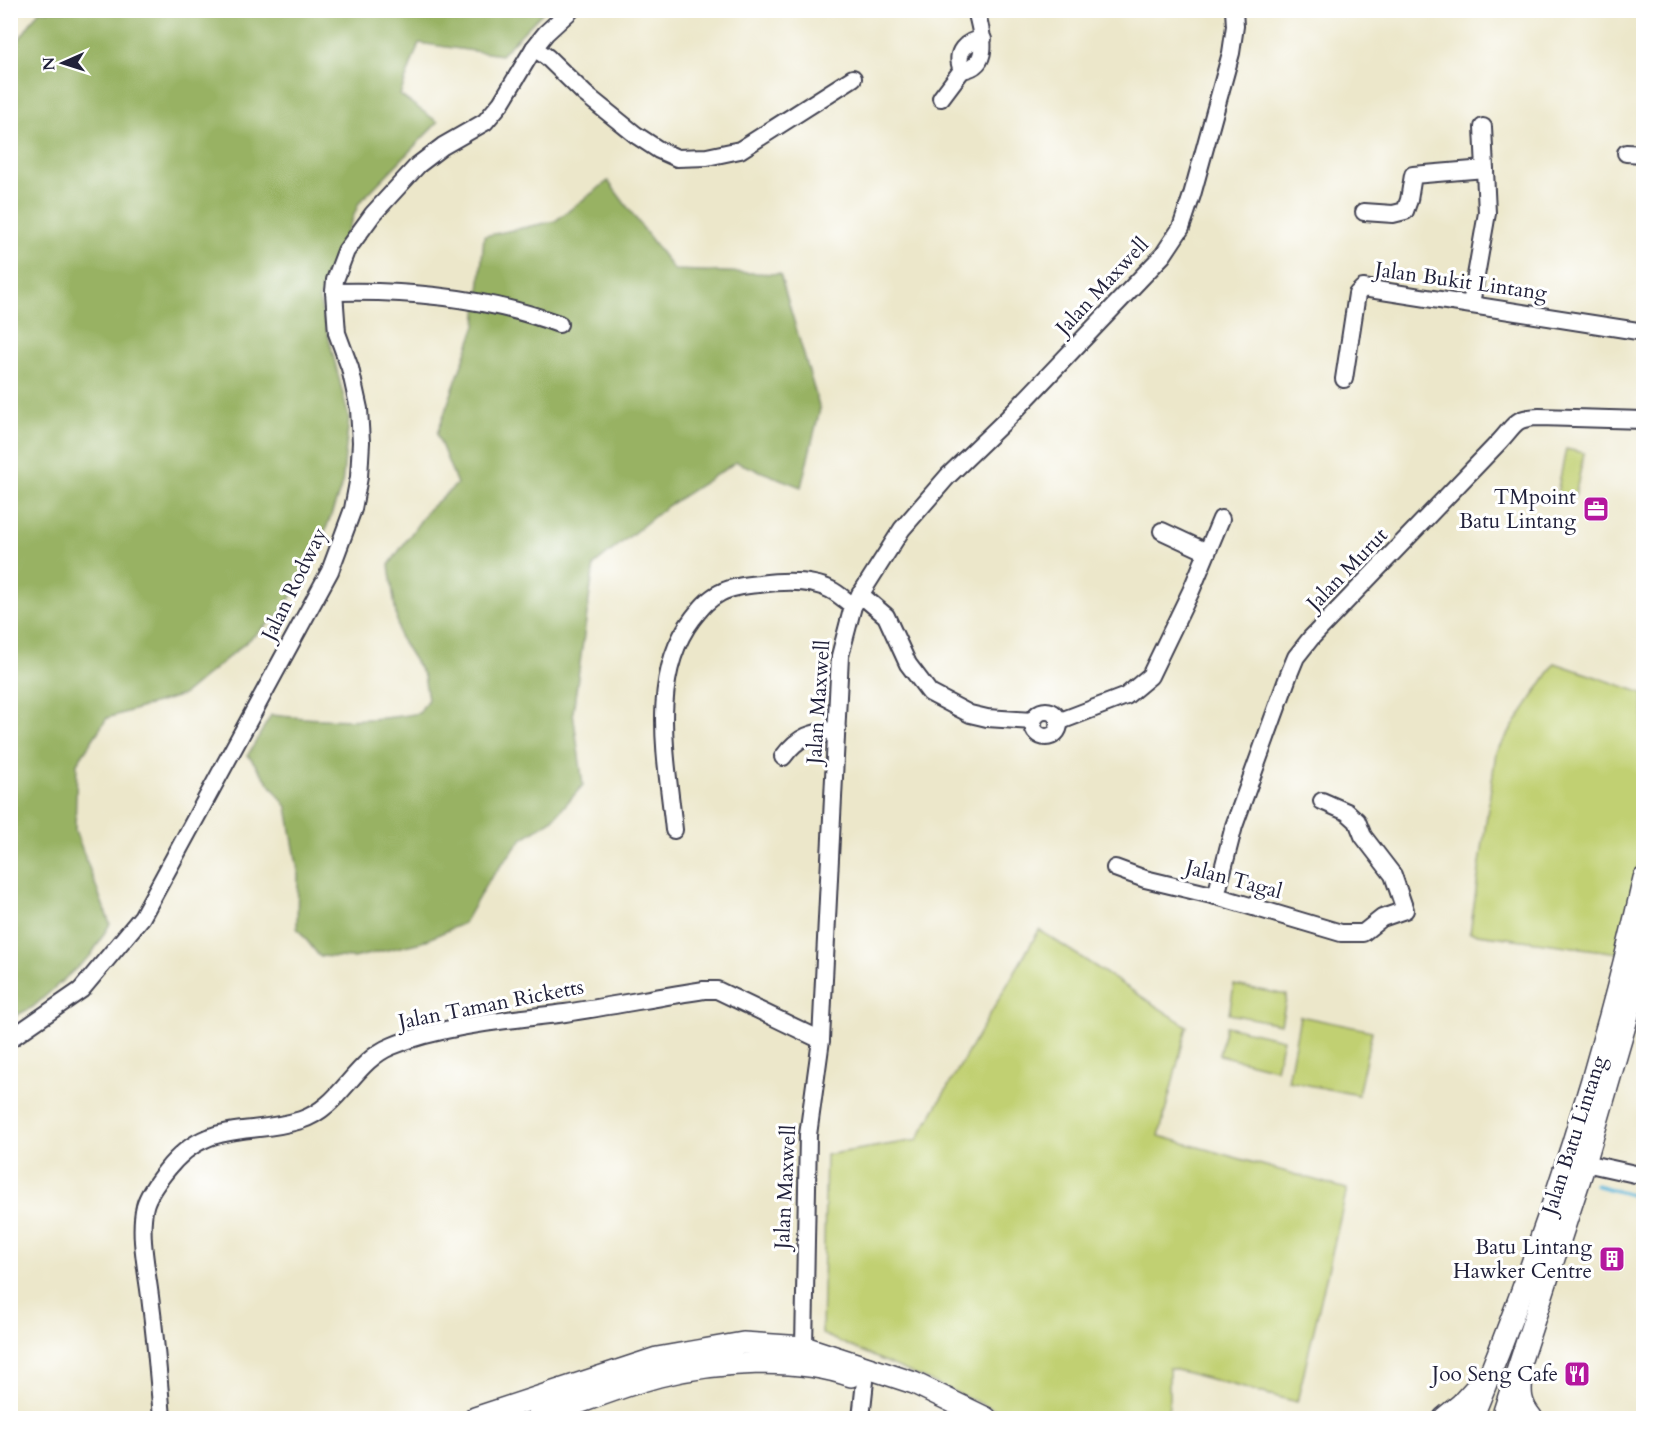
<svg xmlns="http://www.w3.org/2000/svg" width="1654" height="1429" font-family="Cardo,serif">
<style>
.green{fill:#c1d072;stroke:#727956;stroke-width:1.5}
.forest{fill:#98b264;stroke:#5d6a50;stroke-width:1.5}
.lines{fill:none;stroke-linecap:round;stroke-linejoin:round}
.stream{stroke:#59b4d7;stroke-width:4}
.minor-casing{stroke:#404050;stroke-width:20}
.major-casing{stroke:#404050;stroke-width:24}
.minor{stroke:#fff;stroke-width:16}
.major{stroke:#fff;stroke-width:21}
.labels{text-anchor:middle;stroke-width:6;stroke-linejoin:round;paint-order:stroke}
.street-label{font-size:21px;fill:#22223b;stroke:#fff}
.poi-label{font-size:21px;fill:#22223b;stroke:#fff;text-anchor:end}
</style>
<rect width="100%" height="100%" fill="#fff"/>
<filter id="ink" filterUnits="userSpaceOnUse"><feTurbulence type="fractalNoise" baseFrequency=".0167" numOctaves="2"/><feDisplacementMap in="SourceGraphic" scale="12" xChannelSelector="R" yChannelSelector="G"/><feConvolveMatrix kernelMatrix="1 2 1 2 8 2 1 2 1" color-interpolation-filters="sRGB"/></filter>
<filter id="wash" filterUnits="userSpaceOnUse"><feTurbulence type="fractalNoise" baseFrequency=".008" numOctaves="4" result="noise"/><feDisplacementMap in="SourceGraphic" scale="24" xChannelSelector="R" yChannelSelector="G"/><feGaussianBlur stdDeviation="1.35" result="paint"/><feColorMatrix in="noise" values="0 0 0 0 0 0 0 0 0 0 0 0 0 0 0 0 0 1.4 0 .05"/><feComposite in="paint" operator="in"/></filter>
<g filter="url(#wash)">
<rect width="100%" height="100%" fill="#ece7ca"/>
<!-- green -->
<g class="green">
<path d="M1566,449L1584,453L1575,496L1557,493Z"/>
<path d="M1555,663L1643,693V831L1637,874L1618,953L1470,933L1496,752Z"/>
<path d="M1039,930L1187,1026L1159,1136L1347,1189L1297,1402L1169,1368V1418H1014L822,1334L826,1155L917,1140Z"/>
<path d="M1234,985L1287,995L1281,1024L1229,1014Z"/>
<path d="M1300,1016L1372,1031L1358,1095L1288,1081Z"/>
<path d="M1226,1026L1283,1039L1276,1069L1219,1055Z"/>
</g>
<!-- forest -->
<g class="forest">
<path d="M39,11H544L501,55L419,43L400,95L438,122L359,203L319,299L349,418L342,485L315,559L280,614L183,695L107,718L77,763L75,830L110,924L91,955L33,1007L11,1018V51Z"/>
<path d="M608,181L674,270L780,274L820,409L801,487L736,462L666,507L594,565L573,712L583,785L553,819L522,839L487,883L464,923L422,942L353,958L319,956L297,928L298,871L287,807L248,755L271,715C320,720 369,723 419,713L428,699L424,676L399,636L389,565L428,510L457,484L437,434L476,325L484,236L555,221Z"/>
</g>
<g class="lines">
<!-- stream -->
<path class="stream" d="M1595,1185L1644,1198"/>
</g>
</g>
<g filter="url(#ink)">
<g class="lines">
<!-- minor casing -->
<g class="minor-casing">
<g id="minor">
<path d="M976,10C981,31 993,66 962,70C954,52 966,41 983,39"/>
<path d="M534,48L547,57L585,94L636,135L659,150L677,158L707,157L740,150L853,78"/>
<path d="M941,98L962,70"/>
<path d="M1626,153L1644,154"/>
<path d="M1364,212L1393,214L1405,211L1409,200L1413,175L1485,169"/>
<path d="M334,292C409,290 488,298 559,324"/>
<path d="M1471,304L1487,213L1483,127"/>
<path d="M1344,379L1357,294L1363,288L1644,332"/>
<path d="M1162,531L1207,552"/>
<path d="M860,594L886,616L908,664L930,693L970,714L987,718L1033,721"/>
<circle cx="1046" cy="724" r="13"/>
<path d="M1058,722L1126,696L1150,676L1191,591L1221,519"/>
<path d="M783,757C799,735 812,733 837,729"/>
<path d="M674,830C667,761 648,677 693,618C701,608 708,599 720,593C731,587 747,585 759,584C781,581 811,579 831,590C839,594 846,601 853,606"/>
<path d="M1115,868L1145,879L1216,896L1341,933H1363L1382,918L1405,910L1393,875L1363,836L1357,821L1347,812L1322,801"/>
<path d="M1216,896L1234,826L1289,674L1296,657L1311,638L1500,441C1516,424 1514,418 1539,417L1644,420"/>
<path d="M10,1039L81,990L142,917L330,571L353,509L359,477L361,442L359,409L350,368L337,333L334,292L335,280L346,251L373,214L418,165L443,146L485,122L501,103L534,48L546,33L571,10"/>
<path d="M1585,1163L1644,1176"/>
<path d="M804,1347L808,1135L821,1040L840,656L853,606L902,529L948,476L1008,418L1163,255L1181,228L1192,195L1231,53L1235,26L1234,10"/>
<path d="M162,1418C159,1381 156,1343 151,1305C148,1275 138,1235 145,1206C148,1194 158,1181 166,1171C207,1118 247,1137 301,1120C341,1107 354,1061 392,1046C443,1025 510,1020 565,1013C612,1006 658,997 704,990H717L821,1040"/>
<path d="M861,1418L865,1381"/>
</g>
</g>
<!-- major casing -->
<g class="major-casing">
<g id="major">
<path d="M1522,1375C1520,1393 1520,1404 1532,1418"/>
<path d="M475,1418L657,1358L743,1343L804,1347L914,1383L986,1418"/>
<path d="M537,1418C578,1404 618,1387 659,1376C714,1362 797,1356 851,1376"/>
<path d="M1444,1418L1461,1404L1482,1381"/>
<path d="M1472,1418C1545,1243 1603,1063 1644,878"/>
<path d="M1502,1418L1585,1163L1644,960"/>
</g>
</g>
<!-- minor -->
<use href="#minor" class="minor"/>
<!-- major -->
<use href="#major" class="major"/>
</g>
</g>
<!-- icons -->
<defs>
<g id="office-square" transform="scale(1.35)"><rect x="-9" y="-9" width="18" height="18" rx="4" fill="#b5179e" stroke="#fff"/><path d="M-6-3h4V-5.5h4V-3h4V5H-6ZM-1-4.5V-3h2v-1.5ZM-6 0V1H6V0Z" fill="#fff"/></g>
<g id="building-square" transform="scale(1.35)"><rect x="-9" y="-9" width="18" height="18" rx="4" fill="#b5179e" stroke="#fff"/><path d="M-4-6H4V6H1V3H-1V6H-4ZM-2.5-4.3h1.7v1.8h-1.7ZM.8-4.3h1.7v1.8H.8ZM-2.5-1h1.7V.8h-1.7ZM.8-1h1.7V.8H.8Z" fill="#fff"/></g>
<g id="restaurant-square" transform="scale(1.35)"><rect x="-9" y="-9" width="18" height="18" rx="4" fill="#b5179e" stroke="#fff"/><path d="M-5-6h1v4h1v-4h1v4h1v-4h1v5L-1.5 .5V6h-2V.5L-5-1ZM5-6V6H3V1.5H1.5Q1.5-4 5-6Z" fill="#fff"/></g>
</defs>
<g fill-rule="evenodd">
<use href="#office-square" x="1596" y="509"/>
<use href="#building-square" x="1612" y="1259"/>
<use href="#restaurant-square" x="1577" y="1374"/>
</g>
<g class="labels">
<!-- street labels -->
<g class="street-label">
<text transform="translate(1461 281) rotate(8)" y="7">Jalan Bukit Lintang</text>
<text transform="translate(1102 286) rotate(-47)" y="7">Jalan Maxwell</text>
<text transform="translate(1347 569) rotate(-46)" y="7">Jalan Murut</text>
<text transform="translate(294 584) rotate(-64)" y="7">Jalan Rodway</text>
<text transform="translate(818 702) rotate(-86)" y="7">Jalan Maxwell</text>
<text transform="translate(1234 879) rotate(15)" y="7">Jalan Tagal</text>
<text transform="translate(491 1004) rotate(-11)" y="7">Jalan Taman Ricketts</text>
<text transform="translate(1574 1135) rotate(-72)" y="7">Jalan Batu Lintang</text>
<text transform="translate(785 1187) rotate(-87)" y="7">Jalan Maxwell</text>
</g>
<!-- poi labels -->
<g class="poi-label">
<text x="1576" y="504">TMpoint<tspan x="1576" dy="24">Batu Lintang</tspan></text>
<text x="1592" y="1254">Batu Lintang<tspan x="1592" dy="24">Hawker Centre</tspan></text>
<text x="1558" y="1381">Joo Seng Cafe</text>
</g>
</g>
<!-- margin -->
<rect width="1654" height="1429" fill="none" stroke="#fff" stroke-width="36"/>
<!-- north arrow -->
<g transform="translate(63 63) rotate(267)" stroke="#ffffff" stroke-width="4.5" paint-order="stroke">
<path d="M0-4.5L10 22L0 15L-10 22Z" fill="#22223b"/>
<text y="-9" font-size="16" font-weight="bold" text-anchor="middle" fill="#22223b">N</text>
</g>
</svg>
